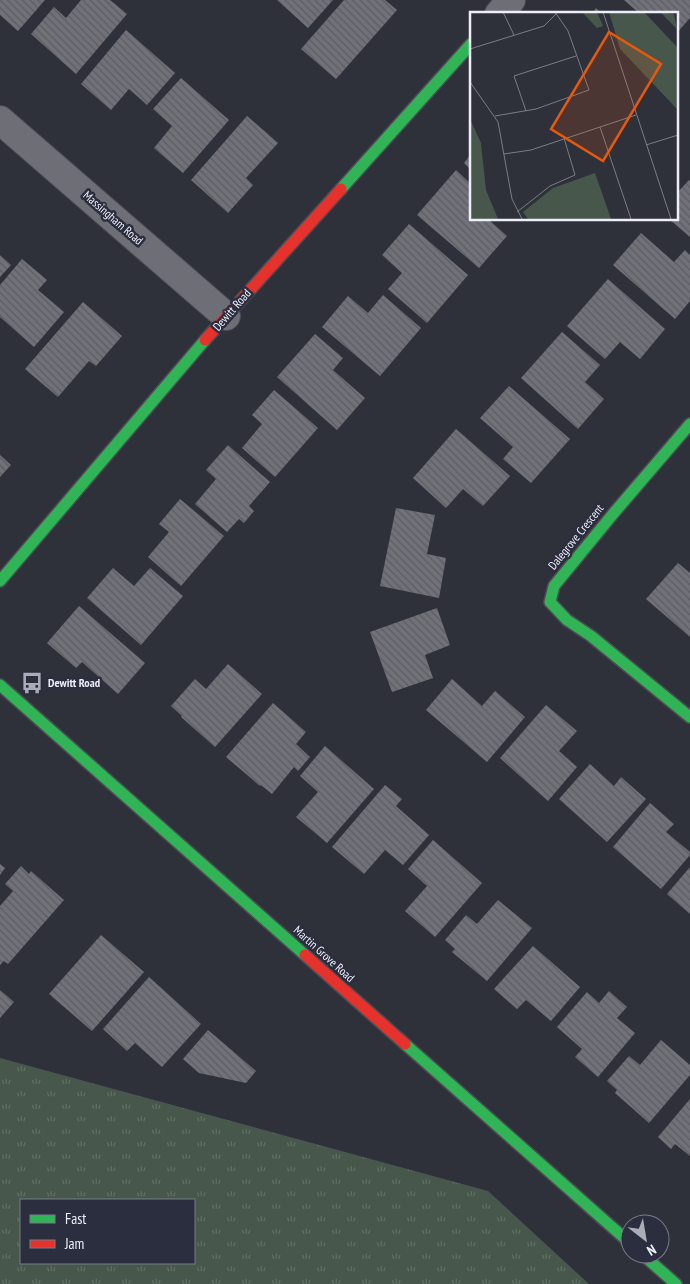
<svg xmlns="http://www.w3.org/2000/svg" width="690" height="1284" font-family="'PT Sans Narrow',sans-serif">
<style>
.grass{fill:url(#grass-tufts);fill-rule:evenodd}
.building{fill:url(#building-back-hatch)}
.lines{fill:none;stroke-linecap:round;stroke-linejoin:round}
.street-casing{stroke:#4b4c54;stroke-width:30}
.fast-casing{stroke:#4b4c54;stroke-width:14}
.jam-casing{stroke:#4b4c54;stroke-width:14}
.street{stroke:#6e6f76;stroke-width:28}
.fast{stroke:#30b455;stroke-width:11}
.jam{stroke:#e5322d;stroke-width:11}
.labels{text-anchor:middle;stroke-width:5;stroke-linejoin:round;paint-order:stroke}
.street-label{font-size:12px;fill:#edeef9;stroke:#2b2e3e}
.poi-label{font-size:12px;font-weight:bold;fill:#edeef9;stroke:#2b2e3e;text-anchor:start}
.inset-road{fill:none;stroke:#7b7d86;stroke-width:1}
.view{fill:#e8590c;fill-opacity:0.15;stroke:#e8590c;stroke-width:2.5}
.inset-edge{fill:none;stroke:#edeef9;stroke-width:2.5}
</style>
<defs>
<pattern id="grass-tufts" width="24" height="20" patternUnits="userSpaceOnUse" patternTransform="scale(1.25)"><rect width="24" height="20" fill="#47574b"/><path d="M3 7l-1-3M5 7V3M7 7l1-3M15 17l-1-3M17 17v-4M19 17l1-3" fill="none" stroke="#626f66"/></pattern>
<pattern id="building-back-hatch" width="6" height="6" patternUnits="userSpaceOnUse" patternTransform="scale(1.25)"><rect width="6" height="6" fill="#717179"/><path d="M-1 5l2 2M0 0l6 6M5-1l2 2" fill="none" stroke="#5c5c62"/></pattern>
</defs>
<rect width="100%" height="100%" fill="#2f313a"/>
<!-- grass -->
<path class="grass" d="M0,1058L488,1191L589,1284H0ZM21,1200H194V1263H21Z"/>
<!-- building -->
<g class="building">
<path d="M0,0H45L18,31L0,15Z"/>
<path d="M81,0H110L127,14L76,74L31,34L54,7L66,18Z"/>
<path d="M277,0H333L308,28Z"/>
<path d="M344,0H385L397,10L336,79L301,49Z"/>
<path d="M624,0H690V18L676,34V14H640Z"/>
<path d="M596,8L602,14H592Z"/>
<path d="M126,30L175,73L147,105L129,89L111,110L81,84Z"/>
<path d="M181,78L229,120L183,173L154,148L172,126L153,109Z"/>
<path d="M247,116L278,143L246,178L253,185L228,213L191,180Z"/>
<path d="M471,154V170L464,163Z"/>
<path d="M456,170L471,184V219H488L507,236L479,268L417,215Z"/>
<path d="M689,180L690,181V237L669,219H676V194Z"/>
<path d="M409,224L468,275L427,323L388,289L402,273L382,255Z"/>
<path d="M641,233L674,262L685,250L690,255V301L675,319L613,265Z"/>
<path d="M0,255L11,265L0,277Z"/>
<path d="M22,259L47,280L38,290L64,312L34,347L0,317V285Z"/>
<path d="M608,279L665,329L640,359L620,342L605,359L567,326Z"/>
<path d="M383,295L421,328L380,376L322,327L348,296L368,313Z"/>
<path d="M83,302L122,336L96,366L89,361L58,397L25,369Z"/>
<path d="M562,332L600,365L585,382L604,399L578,429L521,378Z"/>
<path d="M315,334L343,358L333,370L365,398L337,430L277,377Z"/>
<path d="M509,386L570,439L531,483L503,459L513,447L480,418Z"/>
<path d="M274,390L318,428L275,477L242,448L262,424L252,415Z"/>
<path d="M456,429L510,476L483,506L463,489L446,508L413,478Z"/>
<path d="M228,445L270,482L249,506L254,511L244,523L239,519L227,532L195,504L216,479L206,470Z"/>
<path d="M0,455L11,465L0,477Z"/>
<path d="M180,499L224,536L181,586L148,557L169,532L159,524Z"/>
<path d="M396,508L435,515L427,554L446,558L439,598L380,586Z"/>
<path d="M678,563L690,573V637L646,599Z"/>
<path d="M113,568L134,586L150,568L183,596L141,645L87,598Z"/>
<path d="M79,606L145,663L118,694L82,662L76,668L47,643Z"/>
<path d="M437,608L450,645L425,655L433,678L392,692L370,632Z"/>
<path d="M228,664L262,694L215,747L181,717L182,716L171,706L195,679L206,689Z"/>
<path d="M452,679L482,706L495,691L525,717L487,762L426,710Z"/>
<path d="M273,703L306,732L296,744L310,757L298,771L294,767L272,794L261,785L260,786L226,757Z"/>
<path d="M546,705L577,731L559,751L577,767L548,801L500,758Z"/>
<path d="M325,746L374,789L327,843L296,817L318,792L300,776Z"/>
<path d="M590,764L614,786L621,777L646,799L607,842L559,799Z"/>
<path d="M385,785L402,799L396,806L429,835L403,865L385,850L364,874L332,847Z"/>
<path d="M650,803L674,824L666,832L690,852V855L661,889L613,847Z"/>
<path d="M433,840L482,883L435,937L405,911L427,886L408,869Z"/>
<path d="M0,864L5,868L0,875Z"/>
<path d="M21,866L29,874L31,871L64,900L8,964L4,961L0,965V906L13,891L5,884Z"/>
<path d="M690,867V914L667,894Z"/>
<path d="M498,900L532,928L487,981L452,952L455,949L445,940L466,915L477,924Z"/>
<path d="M101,935L144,972L92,1031L49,994Z"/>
<path d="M533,946L580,987L551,1021L526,1000L517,1009L494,989Z"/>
<path d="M149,977L201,1024L162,1067L135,1043L127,1051L103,1029Z"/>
<path d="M0,990L14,1002L0,1018Z"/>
<path d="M609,991L627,1007L617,1018L635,1033L598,1077L575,1057L582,1049L557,1027L587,992L599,1003Z"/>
<path d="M208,1030L256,1071L246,1083L199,1073L183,1059Z"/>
<path d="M661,1040L690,1065V1075L649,1123L615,1093L617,1090L607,1081L629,1056L640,1065Z"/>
<path d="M690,1099V1156L675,1144L671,1149L658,1137Z"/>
</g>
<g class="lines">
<!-- street casing -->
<g class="street-casing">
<g id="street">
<path d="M499,14L511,0"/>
<path d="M0,120L226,316"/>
</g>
</g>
<!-- fast casing -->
<g class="fast-casing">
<g id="fast">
<path d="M341,189L471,44"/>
<path d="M690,424L613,514L554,586L550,602L567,620L591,636L690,717"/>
<path d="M0,581L205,340"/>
<path d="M0,685L305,955"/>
<path d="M405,1044L630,1243"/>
<path d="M642,1254L676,1284"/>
</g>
</g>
<!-- jam casing -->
<g class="jam-casing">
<g id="jam">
<path d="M205,340L341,189"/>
<path d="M305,955L405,1044"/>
</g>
</g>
<!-- street -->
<use href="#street" class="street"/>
<!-- fast -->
<use href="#fast" class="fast"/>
<!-- jam -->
<use href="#jam" class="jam"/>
</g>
<!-- icons -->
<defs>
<g id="bus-bare" transform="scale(1.725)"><path d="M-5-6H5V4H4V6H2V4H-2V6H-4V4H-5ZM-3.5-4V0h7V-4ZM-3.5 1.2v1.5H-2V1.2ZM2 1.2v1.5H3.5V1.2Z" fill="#aaacb6" stroke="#2b2e3e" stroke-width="2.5" paint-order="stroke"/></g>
</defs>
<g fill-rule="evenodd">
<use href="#bus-bare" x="32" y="683"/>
</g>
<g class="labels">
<!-- street labels -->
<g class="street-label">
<text transform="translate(113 218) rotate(41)" y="4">Massingham Road</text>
<text transform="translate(232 310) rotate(-49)" y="4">Dewitt Road</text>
<text transform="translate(576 537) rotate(-51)" y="4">Dalegrove Crescent</text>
<text transform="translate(324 954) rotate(42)" y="4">Martin Grove Road</text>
</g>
<!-- poi labels -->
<g class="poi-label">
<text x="48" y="687">Dewitt Road</text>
</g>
</g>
<!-- overview -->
<g transform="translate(470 12)">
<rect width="208" height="208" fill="#2f313a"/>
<path d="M112,0H127L133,14L127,16ZM139,0H174L207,35V97L150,37Z" fill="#47574b"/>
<path d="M190,0L204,2L207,17ZM0,107L11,131L16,178L28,207H0ZM125,161L141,207H58L53,200L83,176Z" fill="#47574b"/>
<path class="inset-road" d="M33,0L44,23M133,0L201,207M0,37L74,14L86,2M0,70L28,110L42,187L52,207M56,99L44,64L106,44M25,104L66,97L119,78L98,19L85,0M130,115L161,207M176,133L208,123M34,142L61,138L166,103M47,200L80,174L105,163L94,126"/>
<path class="view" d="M139,20L191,52L133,149L81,117Z"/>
<rect width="208" height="208" class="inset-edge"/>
</g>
<!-- legend -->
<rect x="20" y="1199" width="175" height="65" fill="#2b2e3e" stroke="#797b89"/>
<rect x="30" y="1215" width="25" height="8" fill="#30b455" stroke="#797b89"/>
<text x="65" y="1224" font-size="15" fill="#edeef9">Fast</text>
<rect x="30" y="1240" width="25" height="8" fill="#e5322d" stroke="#797b89"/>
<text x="65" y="1249" font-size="15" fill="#edeef9">Jam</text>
<!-- north arrow -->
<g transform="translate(645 1239) rotate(149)"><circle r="24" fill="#2b2e3e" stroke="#797b89"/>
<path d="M0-4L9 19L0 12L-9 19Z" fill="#aaacb6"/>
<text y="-8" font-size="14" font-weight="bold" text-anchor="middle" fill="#edeef9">N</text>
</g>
</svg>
